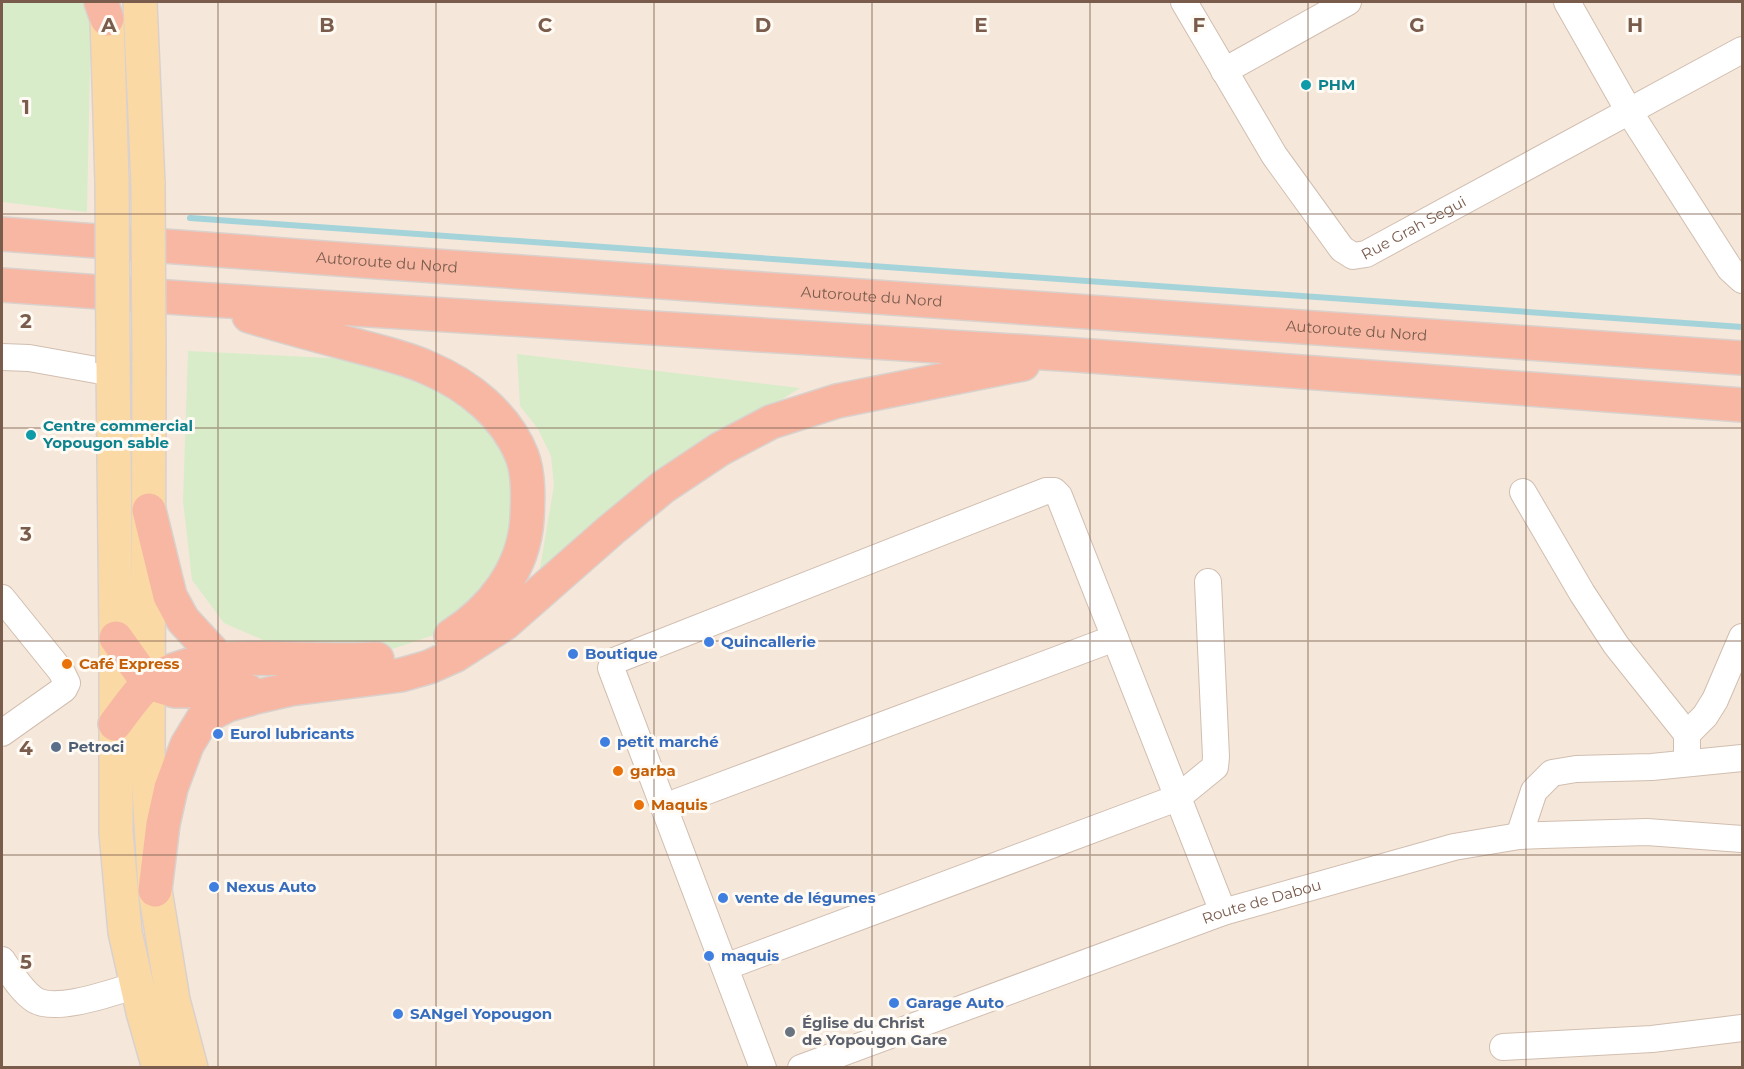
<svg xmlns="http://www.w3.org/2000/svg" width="1744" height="1069" font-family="Montserrat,sans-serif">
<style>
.residential{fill:#f5e8da}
.green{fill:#d8ecc9}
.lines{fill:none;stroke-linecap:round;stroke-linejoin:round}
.stream{stroke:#a5d3da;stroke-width:6}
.minor-casing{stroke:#d1beb0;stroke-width:28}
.major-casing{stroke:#dad1cd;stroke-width:36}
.highway-casing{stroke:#dad1cd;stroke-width:36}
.minor{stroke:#fff;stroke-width:26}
.major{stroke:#fbd9a5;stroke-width:33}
.highway{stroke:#f7b7a3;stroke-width:33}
.major-bridge-casing{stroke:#dad1cd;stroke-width:36;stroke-linecap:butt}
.major-bridge{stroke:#fbd9a5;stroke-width:33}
.grid{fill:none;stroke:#7a5c4d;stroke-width:1.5;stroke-opacity:0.55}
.culture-dot{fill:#0f9aa8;stroke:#fffaf3;stroke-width:2}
.shop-dot{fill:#3f7fe0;stroke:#fffaf3;stroke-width:2}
.food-dot{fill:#e8710a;stroke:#fffaf3;stroke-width:2}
.service-dot{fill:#5c6f8a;stroke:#fffaf3;stroke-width:2}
.worship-dot{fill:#6b7280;stroke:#fffaf3;stroke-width:2}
.labels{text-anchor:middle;stroke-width:6;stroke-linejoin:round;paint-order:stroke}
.culture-label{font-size:15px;font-weight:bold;fill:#0d838f;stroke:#fffaf3;text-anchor:start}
.street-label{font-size:15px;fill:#7a5c4d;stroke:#fffaf3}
.shop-label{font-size:15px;font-weight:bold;fill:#366cbe;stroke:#fffaf3;text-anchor:start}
.food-label{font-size:15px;font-weight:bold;fill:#c56008;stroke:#fffaf3;text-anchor:start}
.service-label{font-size:15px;font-weight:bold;fill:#4e5e75;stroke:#fffaf3;text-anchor:start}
.worship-label{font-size:15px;font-weight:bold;fill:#5b616d;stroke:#fffaf3;text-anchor:start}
.grid-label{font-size:20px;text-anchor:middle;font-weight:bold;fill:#7a5c4d;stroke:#fffaf3;stroke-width:6;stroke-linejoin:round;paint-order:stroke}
</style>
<rect width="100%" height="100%" fill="#fdf6ec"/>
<!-- residential -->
<rect class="residential" x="2" y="2" width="1740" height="1065"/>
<!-- green -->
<g class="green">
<path d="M2,2H89L91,17L87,212L2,202Z"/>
<path d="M188,351L370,360L427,377L504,436L520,532L467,614L434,635L389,650L270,643L224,623L192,580L183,501Z"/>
<path d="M517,354L800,388L703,449L538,580L554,485L551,456L538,429L520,406Z"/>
</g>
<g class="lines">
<!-- stream -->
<path class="stream" d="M190,218L1742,327"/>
<!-- minor casing -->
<g class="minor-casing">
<g id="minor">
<path id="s1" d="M1184,2L1274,155L1342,249L1353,256L1366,254L1742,50"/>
<path d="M1567,2L1630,113L1730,269L1742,280"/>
<path d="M1224,71L1348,2"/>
<path d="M2,357L29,358L113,373"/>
<path d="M1523,492L1582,593L1616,645L1687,734"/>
<path d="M2,598L61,671L67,683L64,689L2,733"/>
<path d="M1687,751V734L1705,716L1715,700L1742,637"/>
<path d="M664,807L1115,638"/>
<path d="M1519,836L1534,791L1552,773L1576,769L1652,767L1742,758"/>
<path d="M2,960C11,973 21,991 35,1000C57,1013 113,992 137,985"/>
<path d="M725,967L1177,798L1215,767L1216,757L1208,582"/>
<path d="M1503,1047L1652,1039L1742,1028"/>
<path d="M763,1068L611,668L614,661L1046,491H1054L1059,496L1223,912"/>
<path id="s2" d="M801,1068L1223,912L1454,847L1519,836L1543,835L1647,832L1742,839"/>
</g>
</g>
<!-- major casing -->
<g class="major-casing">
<g id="major">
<path d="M140,2L148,184"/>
<path d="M107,19L112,182"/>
<path d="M149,362L148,771L155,890L173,1000L191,1068"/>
<path d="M113,363L116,638V833L125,932L143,1012L159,1068"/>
</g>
</g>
<!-- highway casing -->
<g class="highway-casing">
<g id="highway">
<path d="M101,2L107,19"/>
<path id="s3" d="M2,234L378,262L1742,358"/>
<path d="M2,285L196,299L1077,355L1742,405"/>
<path d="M249,316C283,326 316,335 350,344C375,351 404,357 428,368C468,385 506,415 522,456C529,474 528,499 527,519C524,569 492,610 451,636"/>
<path d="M149,510L170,596L183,620L219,659"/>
<path d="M116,638L148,683L175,691H248"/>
<path d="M115,724C125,711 135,696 147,684C161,671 200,661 220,659C272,656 325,662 377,659"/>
<path d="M155,890L163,824L171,788L187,745L204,717L228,705L256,697L291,689L401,675L429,667L456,655L504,624L611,530L663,487L720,449L771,422L837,401L1023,364"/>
</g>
</g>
<!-- minor -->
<use href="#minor" class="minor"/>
<!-- major -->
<use href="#major" class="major"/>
<!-- highway -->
<use href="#highway" class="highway"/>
<!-- major-bridge casing -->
<g class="major-bridge-casing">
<g id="major-bridge">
<path d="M112,182L113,363"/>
<path d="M148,184L149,362"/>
</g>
</g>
<!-- major-bridge -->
<use href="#major-bridge" class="major-bridge"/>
</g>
<!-- grid -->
<path class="grid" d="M218,2V1068M436,2V1068M654,2V1068M872,2V1068M1090,2V1068M1308,2V1068M1526,2V1068M2,214H1742M2,428H1742M2,641H1742M2,855H1742"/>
<!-- markers -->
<g class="culture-dot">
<circle cx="1306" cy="85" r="6"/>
<circle cx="31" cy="435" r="6"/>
</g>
<g class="shop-dot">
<circle cx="709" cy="642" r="6"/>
<circle cx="573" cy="654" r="6"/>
<circle cx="218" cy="734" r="6"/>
<circle cx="605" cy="742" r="6"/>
<circle cx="214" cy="887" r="6"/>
<circle cx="723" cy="898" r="6"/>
<circle cx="709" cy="956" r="6"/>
<circle cx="894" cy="1003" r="6"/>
<circle cx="398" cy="1014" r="6"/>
</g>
<g class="food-dot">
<circle cx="67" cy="664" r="6"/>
<circle cx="618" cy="771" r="6"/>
<circle cx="639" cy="805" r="6"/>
</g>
<circle class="service-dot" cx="56" cy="747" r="6"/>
<circle class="worship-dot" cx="790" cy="1032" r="6"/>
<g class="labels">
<!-- culture labels -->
<g class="culture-label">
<text x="1318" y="90">PHM</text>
<text x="43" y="431">Centre commercial<tspan x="43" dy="17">Yopougon sable</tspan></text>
</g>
<!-- street labels -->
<g class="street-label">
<text dy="5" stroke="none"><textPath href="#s1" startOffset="374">Rue Grah Segui</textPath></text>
<text dy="5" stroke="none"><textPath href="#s3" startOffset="386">Autoroute du Nord</textPath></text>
<text dy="5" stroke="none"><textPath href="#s3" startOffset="872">Autoroute du Nord</textPath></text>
<text dy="5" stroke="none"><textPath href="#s3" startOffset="1358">Autoroute du Nord</textPath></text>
<text dy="5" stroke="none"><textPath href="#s2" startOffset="490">Route de Dabou</textPath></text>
</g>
<!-- shop labels -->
<g class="shop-label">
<text x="721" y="647">Quincallerie</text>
<text x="585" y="659">Boutique</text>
<text x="230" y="739">Eurol lubricants</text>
<text x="617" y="747">petit marché</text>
<text x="226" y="892">Nexus Auto</text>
<text x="735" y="903">vente de légumes</text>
<text x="721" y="961">maquis</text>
<text x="906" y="1008">Garage Auto</text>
<text x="410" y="1019">SANgel Yopougon</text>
</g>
<!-- food labels -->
<g class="food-label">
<text x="79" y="669">Café Express</text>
<text x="630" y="776">garba</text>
<text x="651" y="810">Maquis</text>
</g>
<!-- service labels -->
<g class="service-label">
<text x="68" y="752">Petroci</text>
</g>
<!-- worship labels -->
<g class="worship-label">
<text x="802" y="1028">Église du Christ<tspan x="802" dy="17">de Yopougon Gare</tspan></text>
</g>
</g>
<g class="grid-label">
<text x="109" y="32">A</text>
<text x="327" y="32">B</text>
<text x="545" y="32">C</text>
<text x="763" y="32">D</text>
<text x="981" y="32">E</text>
<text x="1199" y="32">F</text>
<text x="1417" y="32">G</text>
<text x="1635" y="32">H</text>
<text x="26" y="114">1</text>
<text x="26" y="328">2</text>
<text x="26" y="541">3</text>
<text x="26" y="755">4</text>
<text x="26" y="969">5</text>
</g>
<!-- border -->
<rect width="1744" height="1069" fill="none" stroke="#7a5c4d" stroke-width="6"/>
</svg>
